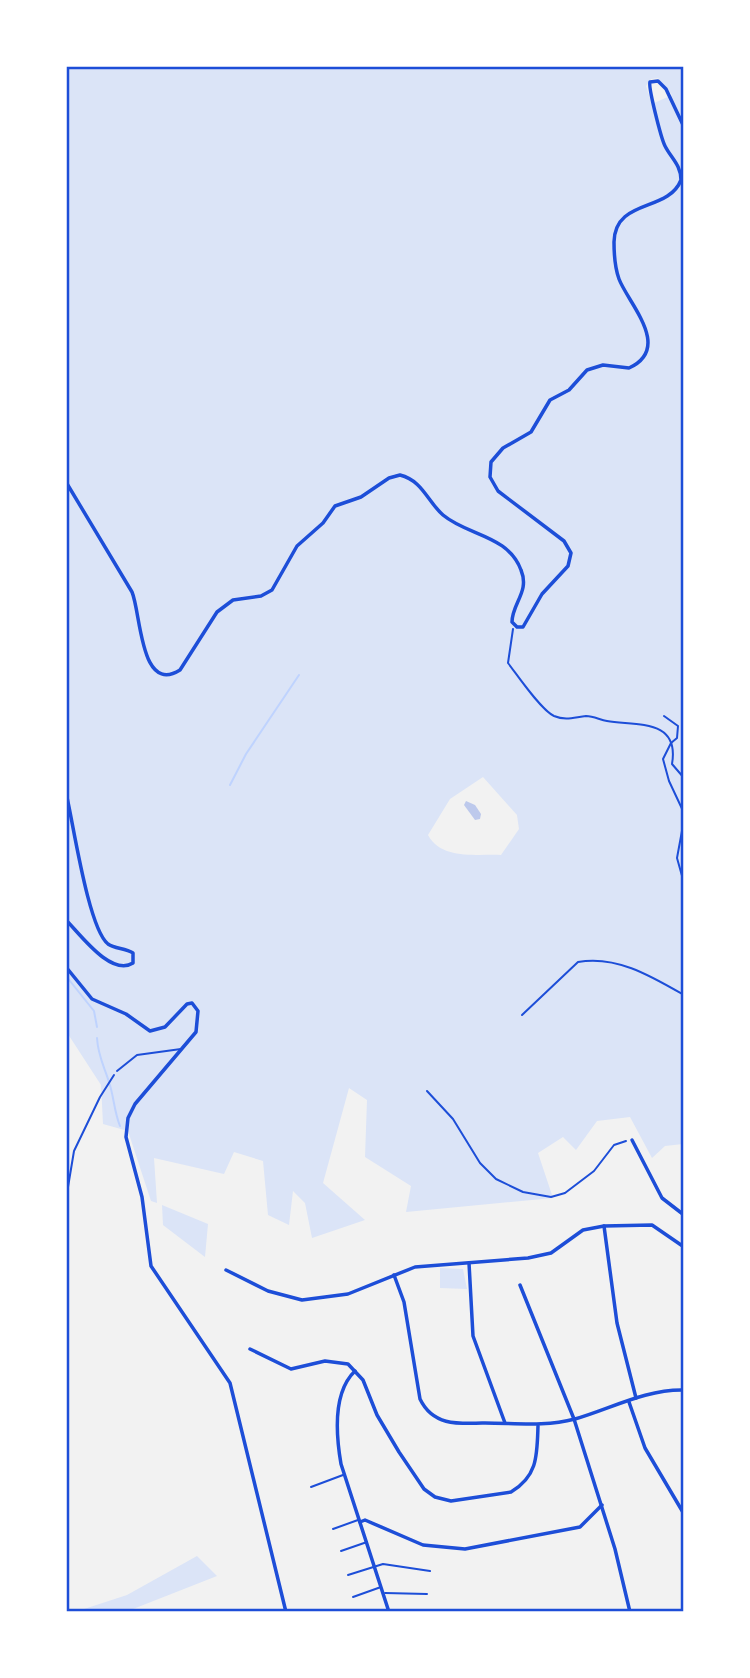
<svg xmlns="http://www.w3.org/2000/svg" width="750" height="1678" font-family="Ubuntu,sans-serif">
<style>
.green{fill:#dbe4f7;fill-rule:evenodd}
.lines{fill:none;stroke-linecap:round;stroke-linejoin:round}
.stream{stroke:#bfd3fe;stroke-width:2}
.building{fill:#bdc9ec}
.path{stroke:#1d4ed8;stroke-width:2}
.service{stroke:#1d4ed8;stroke-width:2}
.minor{stroke:#1d4ed8;stroke-width:3.5}
.primary{stroke:#1d4ed8;stroke-width:5}
.neatline{fill:none;stroke:#1d4ed8;stroke-width:2.5}
</style>
<rect width="100%" height="100%" fill="#f2f2f2"/>
<!-- green -->
<g class="green">
<path d="M66,67H683V1144L665,1146L652,1158L630,1117L597,1121L576,1150L563,1137L538,1153L553,1198L406,1212L411,1186L365,1157L367,1100L349,1088L323,1183L365,1220L312,1238L305,1203L293,1191L289,1225L268,1215L263,1161L234,1152L224,1174L154,1158L157,1203L151,1201L128,1131L103,1124L101,1085L66,1031ZM658,78L672,95L652,104L646,86L651,79ZM483,777L517,815L519,829L501,855C477,854 441,860 428,835L450,799Z"/>
<path d="M162,1205L208,1224L205,1257L163,1225Z"/>
<path d="M440,1268L463,1269L467,1289L440,1288Z"/>
<path d="M197,1556L217,1576L128,1611H78L127,1595Z"/>
</g>
<g class="lines">
<!-- stream -->
<g class="stream">
<path d="M230,785L246,754L299,675"/>
<path d="M66,976L94,1011L97,1027"/>
<path d="M97,1038C98,1056 104,1066 109,1082C114,1097 114,1111 120,1126"/>
</g>
</g>
<!-- building -->
<path class="building" d="M466,801L475,805L481,814L480,819L475,820L464,805Z"/>
<g class="lines">
<!-- path -->
<g class="path">
<path d="M513,629L508,663C518,676 541,710 554,716C566,721 575,717 586,716C594,716 600,720 607,721C635,726 680,718 672,764L684,778"/>
<path d="M664,716L678,726L677,738L671,743L663,759L669,781L684,813"/>
<path d="M684,820L677,858L684,883"/>
<path d="M522,1015L578,962C616,955 651,976 684,995"/>
<path d="M427,1091L453,1119L480,1163L496,1179L523,1192L551,1197L565,1193L594,1171L614,1145L626,1141"/>
<path d="M66,1199L74,1151L100,1097L114,1075"/>
</g>
<!-- service -->
<g class="service">
<path d="M117,1071L137,1055L181,1049"/>
<path d="M311,1487L343,1475"/>
<path d="M333,1529L358,1520"/>
<path d="M341,1551L367,1542"/>
<path d="M348,1575L383,1564L430,1571"/>
<path d="M385,1593L427,1594"/>
<path d="M353,1597L381,1587"/>
</g>
<!-- minor -->
<g class="minor">
<path d="M66,482L132,592C141,613 140,695 180,670L217,612L233,600L261,596L272,590L297,546L323,523L335,506L361,497L389,478L400,475C423,481 427,501 443,515C468,536 508,535 521,570C530,592 512,603 512,622L517,627H523L542,594L568,566L571,553L564,541L498,491L490,477L491,462L503,448L531,432L550,400L569,390L587,370L603,365L629,368C673,348 628,303 619,279C615,268 614,254 614,242C615,198 668,213 681,180C681,165 671,158 665,146C661,138 648,87 650,82L658,81L666,89L684,127"/>
<path d="M66,793C73,821 88,928 108,944C115,949 125,948 133,953V963C111,977 80,934 66,920"/>
<path d="M66,967L92,999L126,1014L150,1031L165,1027L187,1004L192,1003L198,1011L196,1032L135,1104L128,1118L126,1137L142,1197L151,1266L230,1383L286,1612"/>
<path d="M632,1140L662,1198L684,1215"/>
<path d="M604,1226L617,1323L636,1398"/>
<path d="M469,1263L473,1336L505,1423"/>
<path d="M226,1270L268,1291L302,1300L348,1294L415,1267L528,1258L551,1253L583,1230L604,1226L652,1225L684,1247"/>
<path d="M394,1275L404,1302L420,1399C433,1426 458,1424 485,1423C516,1423 544,1427 575,1419C610,1409 646,1389 684,1390"/>
<path d="M520,1285L574,1419L615,1549L630,1612"/>
<path d="M250,1349L291,1369L325,1361L348,1364L363,1380L377,1415L399,1452L424,1489L435,1497L451,1501L511,1492C538,1476 537,1455 538,1426"/>
<path d="M355,1371C332,1393 336,1435 341,1464L389,1612"/>
<path d="M629,1402L645,1448L684,1514"/>
<path d="M360,1522L365,1520L423,1545L465,1549L580,1527L602,1505"/>
</g>
<!-- primary -->
<path class="primary" d="M681,1612L684,1611"/>
</g>
<!-- border -->
<rect width="750" height="1678" fill="none" stroke="#ffffff" stroke-width="136"/>
<rect x="68" y="68" width="614" height="1542" class="neatline"/>
</svg>
